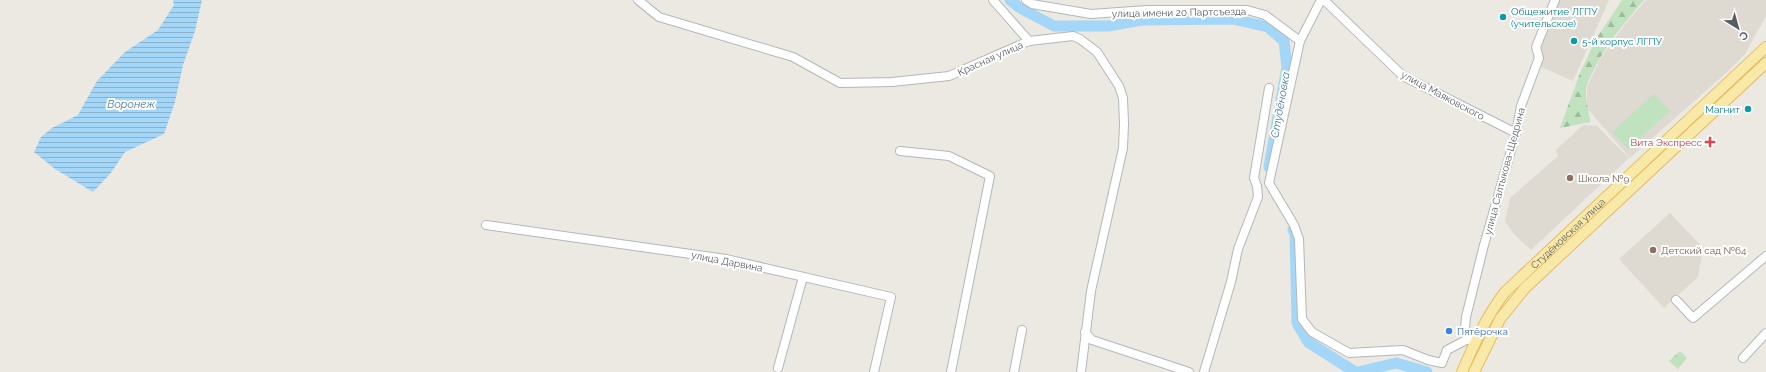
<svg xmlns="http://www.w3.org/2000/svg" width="1766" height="372" font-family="Raleway,sans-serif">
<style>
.education{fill:#dedad2}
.grass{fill:url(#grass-tufts)}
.forest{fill:url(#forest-firs)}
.pitch{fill:#c0e2bf}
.water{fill:url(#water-rules)}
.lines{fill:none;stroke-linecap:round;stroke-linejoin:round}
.river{stroke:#a4d6f8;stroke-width:11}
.minor-casing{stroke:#b3b7bb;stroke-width:10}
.major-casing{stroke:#e6bc5f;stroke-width:12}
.minor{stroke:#fff;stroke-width:8}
.major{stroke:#f9e9a9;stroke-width:10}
.culture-dot{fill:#0f9aa8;stroke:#fff;stroke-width:1.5}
.health-dot{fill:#e0444e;stroke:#fff;stroke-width:1.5}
.education-dot{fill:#8d6e63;stroke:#fff;stroke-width:1.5}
.shop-dot{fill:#3f7fe0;stroke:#fff;stroke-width:1.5}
.labels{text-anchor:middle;stroke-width:4;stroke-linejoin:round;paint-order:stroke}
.culture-label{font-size:10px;fill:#0d838f;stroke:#fff;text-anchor:start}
.street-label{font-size:10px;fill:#595d61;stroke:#fff}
.health-label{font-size:10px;fill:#be3a42;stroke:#fff;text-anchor:end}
.education-label{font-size:10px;fill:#785e54;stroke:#fff;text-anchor:start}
.shop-label{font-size:10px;fill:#366cbe;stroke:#fff;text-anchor:start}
.water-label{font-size:11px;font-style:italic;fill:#4378a8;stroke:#fff}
</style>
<defs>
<pattern id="grass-tufts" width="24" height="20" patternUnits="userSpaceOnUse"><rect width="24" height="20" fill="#c0e2bf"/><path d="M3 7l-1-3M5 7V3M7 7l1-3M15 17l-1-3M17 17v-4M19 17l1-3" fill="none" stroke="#9fba9f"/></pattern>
<pattern id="forest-firs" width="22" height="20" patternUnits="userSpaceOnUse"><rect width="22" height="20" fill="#c0e2bf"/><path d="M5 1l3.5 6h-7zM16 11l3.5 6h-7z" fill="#9fba9f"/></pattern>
<pattern id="water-rules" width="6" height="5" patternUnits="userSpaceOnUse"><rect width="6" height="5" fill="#a4d6f8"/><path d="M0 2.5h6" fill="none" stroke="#89b1cc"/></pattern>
</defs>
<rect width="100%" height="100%" fill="#ebe9e1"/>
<!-- education -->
<g class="education">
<path d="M1558,0H1609L1573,81L1539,66L1542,53L1541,41Z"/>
<path d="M1646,0H1766V16L1745,54L1727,72L1630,158L1587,108V87L1600,59L1626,23Z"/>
<path d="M1583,125L1597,126L1629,158L1531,250L1514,234L1505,222L1510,198L1558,156L1556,150Z"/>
<path d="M1670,213L1703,248L1698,277L1664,308L1619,259Z"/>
</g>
<!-- grass -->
<path class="grass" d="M1680,351L1687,358L1678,369L1669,361Z"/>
<!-- forest -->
<path class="forest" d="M1622,0H1644C1624,23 1604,47 1591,75C1589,80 1586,85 1586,89C1585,101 1589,111 1590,122L1560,128L1580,73L1596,39Z"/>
<!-- pitch -->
<path class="pitch" d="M1654,94L1670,111L1628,149L1612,132Z"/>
<!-- water -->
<path class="water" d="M173,0H202L195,31L183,65L175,102L164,134L125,152L110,174L93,192L55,169L34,152L41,137L52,128L78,115L97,81L125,52L158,30L174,5Z"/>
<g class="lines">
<!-- river -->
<g class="river">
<path d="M1010,0L1020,8L1054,26H1108L1142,20L1233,19L1268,27L1284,41L1287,67L1269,167"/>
<path d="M1293,230L1295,232L1297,323L1308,342L1355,372"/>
<path d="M1358,372L1396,363L1427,372"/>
</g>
<!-- minor casing -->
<g class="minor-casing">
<g id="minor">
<path d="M638,0L659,17L793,57L840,83L892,82L949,76L1029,41L1073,36L1080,39L1097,52L1119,86L1123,98L1124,124L1123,148L1091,291L1081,372"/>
<path d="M993,0L1029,41"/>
<path d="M1026,0L1032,4L1091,14L1147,10H1247L1265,15L1300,41L1269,183L1294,225L1299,239L1302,319L1312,332L1349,353L1403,350L1428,360L1442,363L1447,350L1468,339"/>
<path d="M1324,0L1403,76L1516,133"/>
<path d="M1300,41L1321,0"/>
<path d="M900,151L949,156L990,176L951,372"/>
<path d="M486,225L726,259L891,297L874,372"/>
<path d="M1676,300L1693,318L1766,256"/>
<path d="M1085,332L1092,340L1189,372"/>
<path d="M1471,341L1468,339L1465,328L1466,317L1484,245L1516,133L1521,106L1539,58L1536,47L1555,0"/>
<path d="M1743,358L1766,333"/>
<path d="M778,368L803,277"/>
<path d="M1014,372L1022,330"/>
<path d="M1204,372L1231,282L1238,249L1258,197L1257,186L1254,178L1269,88"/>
</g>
</g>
<!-- major casing -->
<g class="major-casing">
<g id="major">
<path id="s1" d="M1462,372C1474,344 1486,317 1505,292L1766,47"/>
<path d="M1474,372L1500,319L1525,288L1766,63"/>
</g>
</g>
<!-- minor -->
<use href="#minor" class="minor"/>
<!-- major -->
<use href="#major" class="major"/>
</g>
<!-- markers -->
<g class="culture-dot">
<circle cx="1503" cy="17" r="4"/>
<circle cx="1574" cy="41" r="4"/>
<circle cx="1748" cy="109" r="4"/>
</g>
<path class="health-dot" d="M1708 136h4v4h4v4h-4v4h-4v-4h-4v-4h4z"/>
<g class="education-dot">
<circle cx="1570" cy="178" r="4"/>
<circle cx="1653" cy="250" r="4"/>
</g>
<circle class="shop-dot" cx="1449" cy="331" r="4"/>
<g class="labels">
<!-- culture labels -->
<g class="culture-label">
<text x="1511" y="15">Общежитие ЛГПУ<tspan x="1511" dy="12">(учительское)</tspan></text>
<text x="1582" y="45">5-й корпус ЛГПУ</text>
<text x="1740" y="113" text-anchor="end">Магнит</text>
</g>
<!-- street labels -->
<g class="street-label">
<text transform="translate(1179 12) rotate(-1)" y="4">улица имени 20 Партсъезда</text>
<text transform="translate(990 58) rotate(-24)" y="4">Красная улица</text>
<text transform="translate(1443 95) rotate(28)" y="4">улица Маяковского</text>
<text transform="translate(1504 171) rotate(-75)" y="4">улица Салтыкова-Щедрина</text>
<text dy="4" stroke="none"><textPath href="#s1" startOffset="177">Студёновская улица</textPath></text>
<text transform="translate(727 261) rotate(11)" y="4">улица Дарвина</text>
</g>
<!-- health labels -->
<g class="health-label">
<text x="1702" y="146">Вита Экспресс</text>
</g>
<!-- education labels -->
<g class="education-label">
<text x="1578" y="182">Школа №9</text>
<text x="1661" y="254">Детский сад №64</text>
</g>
<!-- shop labels -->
<g class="shop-label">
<text x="1457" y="335">Пятёрочка</text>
</g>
<!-- water labels -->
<g class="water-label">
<text x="131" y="108">Воронеж</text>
<text transform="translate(1280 105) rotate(-80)" y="4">Студёновка</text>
</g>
</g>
<!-- north arrow -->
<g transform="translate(1738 28) rotate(143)" stroke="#ffffff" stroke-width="3" paint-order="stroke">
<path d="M0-3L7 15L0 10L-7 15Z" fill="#595d61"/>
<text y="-6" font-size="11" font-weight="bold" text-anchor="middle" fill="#595d61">С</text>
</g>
</svg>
